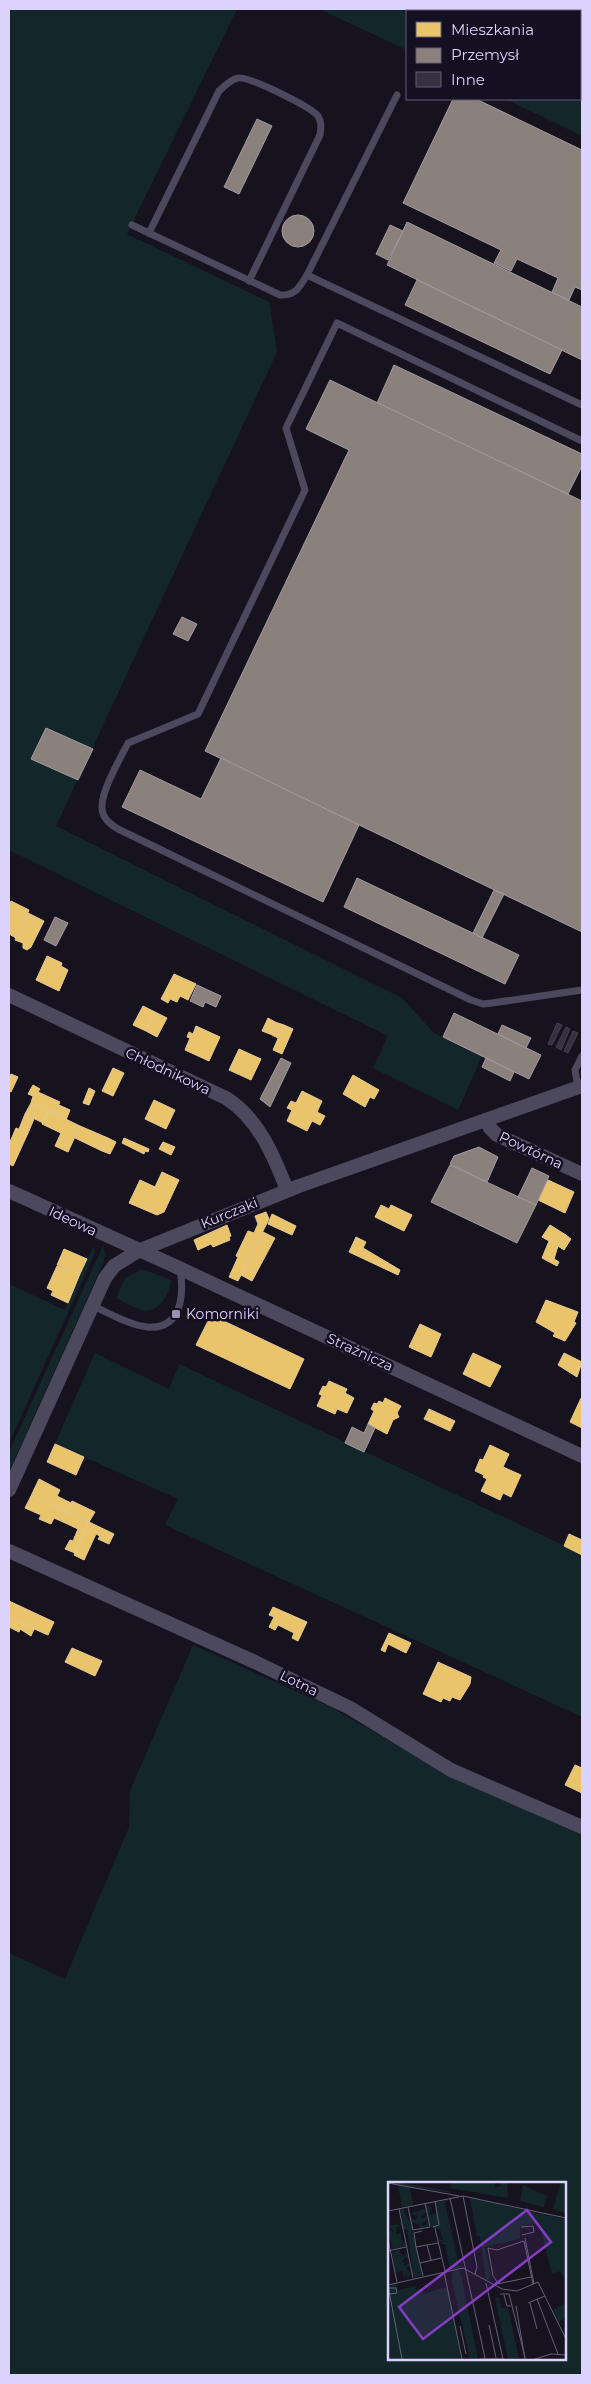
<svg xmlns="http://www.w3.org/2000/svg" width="591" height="2384" font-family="Montserrat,sans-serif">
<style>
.green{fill:#13272a;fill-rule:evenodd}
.homes{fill:#e9c46a;stroke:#e5c896}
.industry{fill:#8a817c;stroke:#a39aa2}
.building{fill:#363140;stroke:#443e51}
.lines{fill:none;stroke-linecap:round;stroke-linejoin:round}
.service{stroke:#4c495e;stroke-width:7}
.minor{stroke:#4c495e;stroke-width:14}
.poi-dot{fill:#9790ae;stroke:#150f22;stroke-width:2}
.labels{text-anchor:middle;stroke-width:5;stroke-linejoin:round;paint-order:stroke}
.street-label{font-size:14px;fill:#dcd3fc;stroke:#150f22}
.poi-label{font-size:14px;fill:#dcd3fc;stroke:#150f22;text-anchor:start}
.inset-road{fill:none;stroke:#656077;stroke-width:1}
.view{fill:#853dc5;fill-opacity:0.15;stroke:#853dc5;stroke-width:2.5}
.inset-edge{fill:none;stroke:#dcd3fc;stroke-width:2.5}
</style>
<rect width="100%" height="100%" fill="#16131e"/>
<!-- green -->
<g class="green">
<path d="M9,9H237L127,234L269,302L277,352L56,826L402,998L434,1033L482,1056L458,1110L373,1068L388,1036L9,850Z"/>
<path d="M319,9H582V136L506,99H580V11H407V50Z"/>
<path d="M103,1246L105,1253L104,1261L9,1471V1452Z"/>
<path d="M93,1247L95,1250L93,1257L9,1443V1284L65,1310Z"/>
<path d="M142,1269L171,1280C170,1294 158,1315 141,1310C133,1307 124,1302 116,1298L125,1278Z"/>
<path d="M95,1353L169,1389L179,1364L582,1554V1717L165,1525L178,1499L55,1444Z"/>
<path d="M193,1645L331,1707L448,1775L582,1835V2375H9V1953L65,1979L129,1827L130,1791ZM390,2183H565V2358H390Z"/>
</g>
<!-- homes -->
<g class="homes">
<path d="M11,901L29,910L16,938L9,934V906Z"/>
<path d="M28,913L44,921L31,947L27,950L23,948V943L15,940Z"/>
<path d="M47,956L62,963L61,966L68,970L59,991L36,980Z"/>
<path d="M174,974L196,984L188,1000L180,996L177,1002L170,999L168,1003L161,999Z"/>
<path d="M143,1006L155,1012L146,1031L133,1025Z"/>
<path d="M155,1012L167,1018L157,1037L146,1031Z"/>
<path d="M268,1018L275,1022L270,1034L262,1031Z"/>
<path d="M275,1022L284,1025L278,1038L270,1034Z"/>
<path d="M284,1025L293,1029L282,1054L273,1050Z"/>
<path d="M196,1026L220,1037L209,1061L185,1050L190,1038L187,1037L189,1032L193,1034Z"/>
<path d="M239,1049L261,1059L251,1080L229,1070Z"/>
<path d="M113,1068L124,1073L113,1096L102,1091Z"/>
<path d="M11,1074L18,1077L11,1092L9,1091V1079Z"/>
<path d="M353,1075L379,1090L374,1099L370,1097L365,1107L343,1094Z"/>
<path d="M33,1085L40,1089L38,1092L60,1102L54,1114L31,1103L33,1096L28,1094Z"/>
<path d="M89,1088L95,1091L89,1105L83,1103Z"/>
<path d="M302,1091L322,1101L317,1112L325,1116L320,1125L312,1121L307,1131L287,1121L292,1110L287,1108L291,1101L296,1103Z"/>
<path d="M154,1100L175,1110L166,1129L145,1119Z"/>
<path d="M31,1103L49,1111L43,1123L25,1114Z"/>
<path d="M59,1105L70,1110L66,1120L54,1114Z"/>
<path d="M49,1111L80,1126L68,1152L55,1146L61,1133L42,1124Z"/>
<path d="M25,1114L34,1119L28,1133L19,1129Z"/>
<path d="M80,1126L108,1138L102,1151L75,1138Z"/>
<path d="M16,1128L28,1133L13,1166L9,1164V1144Z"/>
<path d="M108,1138L116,1142L110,1154L102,1151Z"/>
<path d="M124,1138L149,1149L148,1152L145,1151L144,1154L122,1143Z"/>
<path d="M163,1142L175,1147L171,1155L159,1149Z"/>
<path d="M162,1172L179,1180L164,1212L157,1215L129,1203L140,1180L155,1187Z"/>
<path d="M548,1180L574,1192L565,1213L538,1200Z"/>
<path d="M381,1205L389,1209L391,1205L412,1215L404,1231L375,1217Z"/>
<path d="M266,1212L269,1219L238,1281L229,1277L238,1257L236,1256L248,1231L254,1233L258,1224L255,1216Z"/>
<path d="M272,1214L296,1226L292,1235L268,1224Z"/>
<path d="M227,1225L231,1236L229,1237L230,1240L213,1247L211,1244L198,1250L194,1240Z"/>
<path d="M550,1225L566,1235L558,1246L554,1259L559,1262L557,1266L542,1258L549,1241L542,1237Z"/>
<path d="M263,1232L275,1238L252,1281L241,1275Z"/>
<path d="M566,1235L571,1239L564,1250L558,1246Z"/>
<path d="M356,1237L366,1242L363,1248L400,1270L398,1275L349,1252Z"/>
<path d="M64,1249L87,1259L80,1274L57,1265Z"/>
<path d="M57,1266L80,1274L68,1303L51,1295L53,1291L47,1288Z"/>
<path d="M546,1300L578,1312L574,1322L576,1323L565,1341L553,1336L555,1333L536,1322Z"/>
<path d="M211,1315L304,1359L290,1389L196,1345Z"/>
<path d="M420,1324L441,1334L431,1357L409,1347Z"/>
<path d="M473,1353L501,1366L490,1387L463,1374Z"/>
<path d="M564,1353L582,1362L577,1377L558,1365Z"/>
<path d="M329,1381L347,1389L345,1393L354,1398L347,1413L337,1409L335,1414L317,1406L322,1395L319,1394L323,1386L326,1387Z"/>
<path d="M385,1398L401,1406L397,1413L399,1417L393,1420L387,1434L368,1424L374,1411L371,1409L374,1403L377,1404L379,1401L383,1403Z"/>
<path d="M581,1398L582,1399V1428L570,1422Z"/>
<path d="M429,1409L455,1421L450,1431L424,1419Z"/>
<path d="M55,1444L84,1457L76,1475L47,1462Z"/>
<path d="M490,1445L509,1454L503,1467L521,1475L511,1497L503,1493L500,1500L481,1491L487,1479L483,1477L484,1475L475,1471L480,1459L483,1460Z"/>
<path d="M39,1479L60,1490L57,1496L71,1503L67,1512L31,1496Z"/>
<path d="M31,1496L65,1511L61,1521L54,1518L51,1524L39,1519L41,1515L25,1508Z"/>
<path d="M72,1501L95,1512L89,1522L67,1512Z"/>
<path d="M65,1511L89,1522L75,1553L65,1549L70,1540L73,1541L78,1529L61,1521Z"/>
<path d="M89,1522L114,1534L109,1544L98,1539L100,1536L96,1534L84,1560L74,1555Z"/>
<path d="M569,1534L582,1540V1555L564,1546Z"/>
<path d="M9,1601L54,1622L48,1635L9,1618Z"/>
<path d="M273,1607L307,1622L298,1641L292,1638L294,1633L278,1625L275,1630L269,1627L274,1617L269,1615Z"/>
<path d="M9,1618L34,1629L31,1636L20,1629L19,1632L9,1627Z"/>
<path d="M389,1633L411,1643L406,1653L388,1644L385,1652L381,1650Z"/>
<path d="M72,1648L102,1661L95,1676L65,1662Z"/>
<path d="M438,1662L471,1677L470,1684L460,1700L452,1697L450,1701L443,1698L441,1702L423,1694Z"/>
<path d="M575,1765L582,1768V1793L565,1785Z"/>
</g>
<!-- industry -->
<g class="industry">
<path d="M453,99H476L582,150V290L575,287L569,300L552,292L558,278L517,259L511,271L494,263L501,250L403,203Z"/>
<path d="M257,119L272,126L239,194L224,187Z"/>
<circle cx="298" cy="231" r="16"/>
<path d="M407,222L582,307V360L387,265Z"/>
<path d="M390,225L403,231L388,260L376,254Z"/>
<path d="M417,280L562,350L550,374L405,305Z"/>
<path d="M394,365L582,454V466L568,494L377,403Z"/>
<path d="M330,380L582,501V932L205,751L349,450L306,429Z"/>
<path d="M182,617L197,624L188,641L173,634Z"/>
<path d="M46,728L93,749L78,780L31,759Z"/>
<path d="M221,758L359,825L323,902L122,807L140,770L201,799Z"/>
<path d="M357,878L519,955L505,984L344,907Z"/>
<path d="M494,890L504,894L482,938L473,933Z"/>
<path d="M55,917L68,923L56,946L44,940Z"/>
<path d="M197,985L221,996L216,1007L205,1002L203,1007L190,1001Z"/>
<path d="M454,1013L541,1055L529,1079L443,1037Z"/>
<path d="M502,1025L531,1038L526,1048L498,1034Z"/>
<path d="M281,1058L291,1063L270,1107L260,1099Z"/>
<path d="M486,1058L514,1072L510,1081L482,1067Z"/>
<path d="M479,1147L498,1157L487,1182L450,1164L454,1156Z"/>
<path d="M450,1165L536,1205L517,1243L431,1202Z"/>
<path d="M532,1168L549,1176L536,1205L518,1197Z"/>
<path d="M368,1424L375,1428L364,1452L345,1443L352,1427L364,1433Z"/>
</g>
<!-- building -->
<g class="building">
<path d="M557,1023L562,1025L552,1045L548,1044Z"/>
<path d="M566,1027L570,1029L561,1050L556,1047Z"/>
<path d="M573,1031L578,1033L568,1053L564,1051Z"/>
</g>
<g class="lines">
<!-- service -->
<g class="service">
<path d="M132,225L280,295C295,296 300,287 307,275L397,95"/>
<path d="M149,233L219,91C225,86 231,79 238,78C249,76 311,107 318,116C322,122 321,128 320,135L249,281"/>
<path d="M307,275L582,405"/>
<path d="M582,441L337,323L286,428L305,490L198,714L128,743C120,759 101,791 102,808C102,818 110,824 118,829L471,1000L483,1004L492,1003L582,990"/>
<path d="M578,1088L575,1070L582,1056"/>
<path d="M93,1306C109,1313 129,1325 147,1327C183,1330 184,1293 180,1268"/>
</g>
<!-- minor -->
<g class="minor">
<path d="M9,995L226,1098C258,1118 274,1156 287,1190"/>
<path d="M486,1120L490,1128L497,1135L582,1174"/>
<path d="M9,1191L179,1268L582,1456"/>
<path d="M9,1490L105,1278L114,1266L138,1251L299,1186L582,1086"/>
<path d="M9,1551L255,1662L350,1708L451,1770L582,1827"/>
</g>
</g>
<!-- markers -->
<rect class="poi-dot" x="171" y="1309" width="10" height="10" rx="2.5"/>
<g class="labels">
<!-- street labels -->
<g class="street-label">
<text transform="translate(168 1071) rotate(25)" y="5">Chłodnikowa</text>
<text transform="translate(531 1150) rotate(25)" y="5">Powtórna</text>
<text transform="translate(229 1213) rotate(-22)" y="5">Kurczaki</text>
<text transform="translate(73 1221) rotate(25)" y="5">Ideowa</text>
<text transform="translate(360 1352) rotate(25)" y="5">Strażnicza</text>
<text transform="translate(299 1683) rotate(26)" y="5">Lotna</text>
</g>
<!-- poi labels -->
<g class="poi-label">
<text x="186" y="1319">Komorniki</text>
</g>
</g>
<!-- overview -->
<g transform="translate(388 2182)">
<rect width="178" height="178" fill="#16131e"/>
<path d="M7,0L61,9L62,11L9,2L22,5L25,23L14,25L10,3L0,2ZM63,0H106L107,6L113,4L112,0H119L120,16L62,6ZM173,0H177V31L165,27ZM135,3L159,14L156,25L132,19ZM82,16L177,37V97L172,89L164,92L151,41L132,44V57L97,65L102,90V97L98,98L92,54H89ZM62,17L57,21L71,84L76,85L58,89L62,86L57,62H52L56,59L52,60L51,57L55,58L52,47L43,46L37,22L46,20L38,23L44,25L41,33L48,31L47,21ZM20,26L34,93L26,96L19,47H15L12,28L15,27L21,39ZM37,27L38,31L32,35L36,37L38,32L39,38L33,42L37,44L39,39L41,44L31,46V42L25,41L23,35L27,38L30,35L23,31ZM8,42L13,44L9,45L8,52L13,51V58H16L10,61L16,59L17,64L5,67L0,51L3,47L6,54L5,48L0,44ZM11,68L15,75L19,71L21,77L17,75L14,80L17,81L15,84L21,82L22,84L18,86L23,92L19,96V91L16,97L15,89L8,90L4,71ZM70,88L73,93L90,177H82L64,99V90ZM8,102L10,108L28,104V108L34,106L35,112L59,105L73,177H2L0,105ZM111,115L113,126H120L131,176L120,177L107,116ZM177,122V136L171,140L165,128Z" fill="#13272a"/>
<path class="inset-road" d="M0,1L71,14M75,14L89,85L87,92M62,16L97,176M20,25L25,48L42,45L37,21M11,27L25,96M0,29L75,14L178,36M45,45L51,43L47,19M133,45L145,44L146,50L134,53M47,46L57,89M34,49L26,51L28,65L50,61M137,56L146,102M0,57L9,100M39,63L43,78M28,65L35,94M0,69L18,65M32,81L53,76M56,90L74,177M98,101L115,177M110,101L105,94L100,66L109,68L136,59L145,102M0,103L75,86L114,107L129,109L150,100L178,157M104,103L143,95M0,104L14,177M0,106H8L9,111L2,112M112,112H121L137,175M116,113L119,124H123M149,117L170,172M140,121L157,114M142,121L149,147M128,124L137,177M101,143L108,176M72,144L78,172M92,177H115M147,177L163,172L178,173"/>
<path class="view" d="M139,28L163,60L35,157L11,125Z"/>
<rect width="178" height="178" class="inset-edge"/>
</g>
<!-- border -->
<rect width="591" height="2384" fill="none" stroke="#dcd3fc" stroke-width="20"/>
<!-- legend -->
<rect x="406" y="10" width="175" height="90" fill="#150f22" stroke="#655d79"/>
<rect x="416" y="22" width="25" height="15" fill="#e9c46a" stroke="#655d79"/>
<text x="451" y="35" font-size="15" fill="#dcd3fc">Mieszkania</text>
<rect x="416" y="48" width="25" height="15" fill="#8a817c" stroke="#655d79"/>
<text x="451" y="60" font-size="15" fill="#dcd3fc">Przemysł</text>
<rect x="416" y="72" width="25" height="15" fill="#363140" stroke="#655d79"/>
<text x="451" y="85" font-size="15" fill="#dcd3fc">Inne</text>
</svg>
